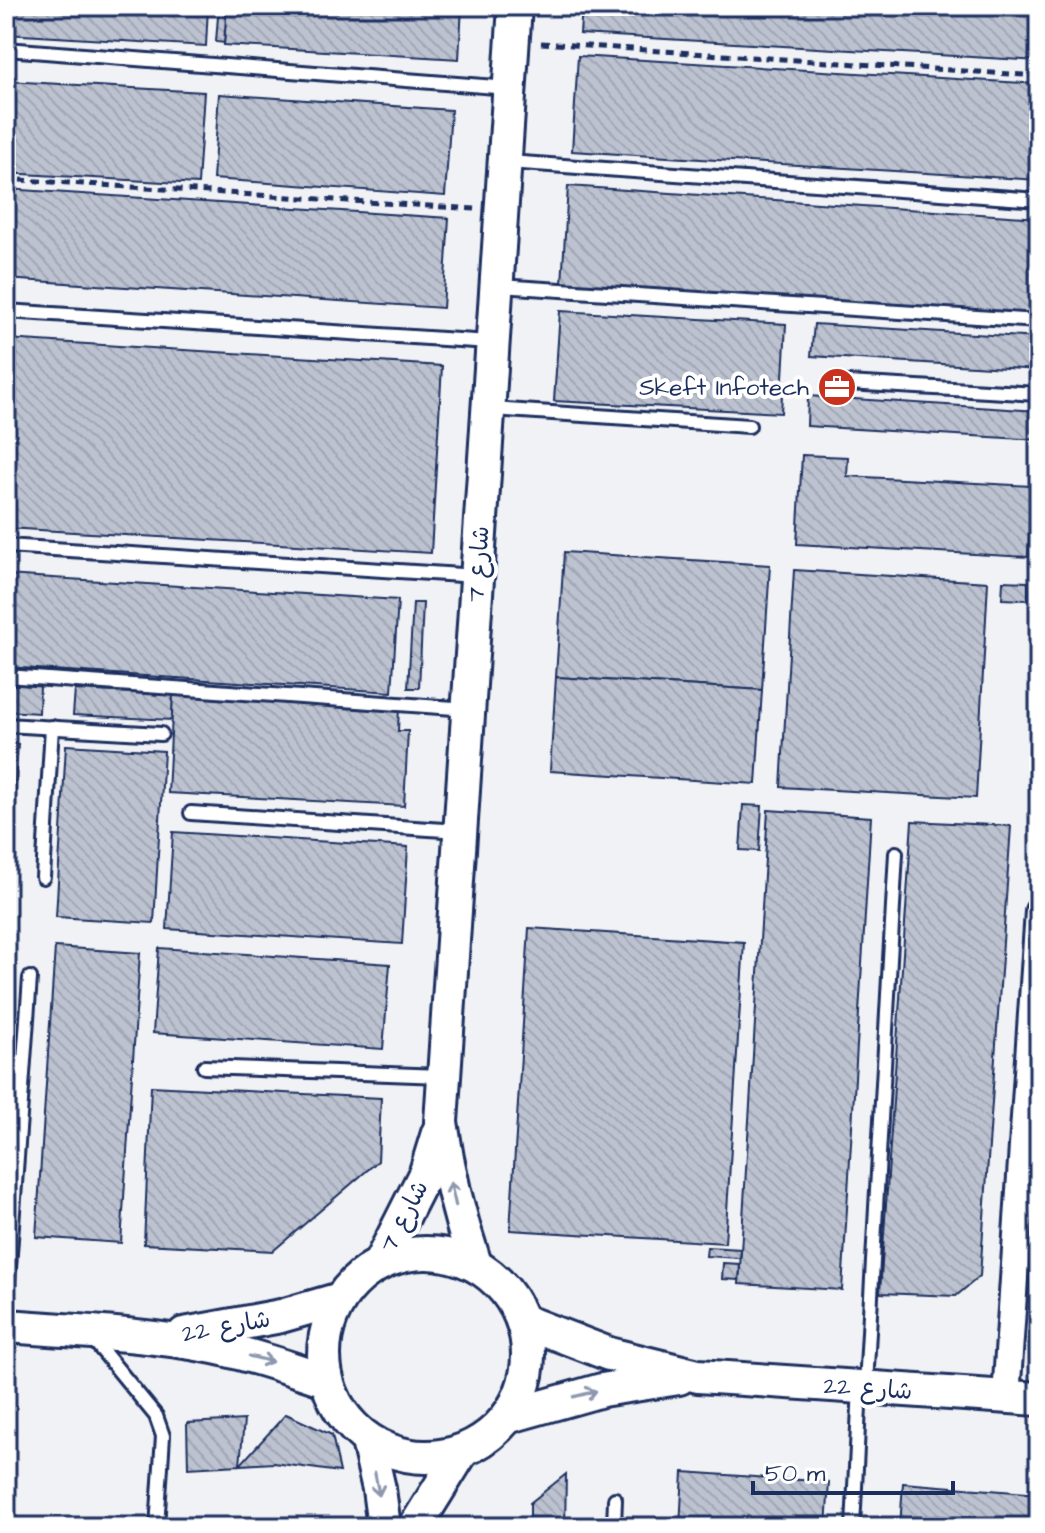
<svg xmlns="http://www.w3.org/2000/svg" width="1045" height="1533" font-family="'Architects Daughter','Playpen Sans Arabic',sans-serif">
<style>
.building{fill:url(#building-back-hatch);stroke:#1b2f5e;stroke-width:2}
.lines{fill:none;stroke-linecap:round;stroke-linejoin:round}
.service-casing{stroke:#1b2f5e;stroke-width:18}
.minor-casing{stroke:#1b2f5e;stroke-width:32}
.tertiary-casing{stroke:#1b2f5e;stroke-width:38}
.path{stroke:#1b2f5e;stroke-width:5;stroke-dasharray:8 6;stroke-linecap:butt}
.service{stroke:#fff;stroke-width:12}
.minor{stroke:#fff;stroke-width:26}
.tertiary{stroke:#fff;stroke-width:32}
.oneway{stroke:#8d97ae}
.labels{text-anchor:middle;stroke-width:8;stroke-linejoin:round;paint-order:stroke}
.poi-label{font-size:24px;fill:#1b2f5e;stroke:#fff;text-anchor:end}
.street-label{font-size:24px;fill:#1b2f5e;stroke:#fff}
</style>
<defs>
<pattern id="building-back-hatch" width="6" height="6" patternUnits="userSpaceOnUse" patternTransform="scale(2)"><rect width="6" height="6" fill="#bcc2d0"/><path d="M-1 5l2 2M0 0l6 6M5-1l2 2" fill="none" stroke="#a1a7b5"/></pattern>
</defs>
<rect width="100%" height="100%" fill="#f1f2f5"/>
<filter id="ink" filterUnits="userSpaceOnUse"><feTurbulence type="fractalNoise" baseFrequency=".0125" numOctaves="2"/><feDisplacementMap in="SourceGraphic" scale="16" xChannelSelector="R" yChannelSelector="G"/><feConvolveMatrix kernelMatrix="1 2 1 2 8 2 1 2 1" color-interpolation-filters="sRGB"/></filter>
<g filter="url(#ink)">
<!-- building -->
<g class="building">
<path d="M6,6H208L206,46L6,34Z"/>
<path d="M227,6H462L459,59L224,45Z"/>
<path d="M582,6H1039V61L580,34Z"/>
<path d="M218,16L226,17L224,43L216,42Z"/>
<path d="M578,56L1039,84V180L572,151Z"/>
<path d="M6,81L204,92L198,184L6,173Z"/>
<path d="M219,94L451,110L445,196L213,179Z"/>
<path d="M568,186L1039,218V294L1031,293L1029,315L562,284Z"/>
<path d="M6,189L449,218L443,308L6,279Z"/>
<path d="M560,311L786,324L781,413L554,401Z"/>
<path d="M814,324L1039,338V370L811,356Z"/>
<path d="M6,339L442,366L431,553L6,528Z"/>
<path d="M808,396L1039,411V440L807,426Z"/>
<path d="M802,455L848,457L847,476L1032,486L1028,557L797,544Z"/>
<path d="M564,552L770,565L762,690L556,677Z"/>
<path d="M794,570L988,582L976,798L781,787Z"/>
<path d="M6,575L398,600L392,692L6,667Z"/>
<path d="M1003,581L1028,582V600L1002,599Z"/>
<path d="M413,603H423L419,688H408Z"/>
<path d="M556,677L762,690L756,784L550,771Z"/>
<path d="M6,684L40,686L39,713L6,711Z"/>
<path d="M75,690L173,695L172,720L73,715Z"/>
<path d="M173,695L399,707L398,731H408L404,806L168,793Z"/>
<path d="M6,743L18,744L6,913Z"/>
<path d="M66,745L164,751L154,923L56,917Z"/>
<path d="M743,805L762,806L759,851L740,850Z"/>
<path d="M768,810L871,817L842,1290L739,1284Z"/>
<path d="M912,821L1011,826L980,1276L956,1296L880,1293Z"/>
<path d="M173,832L408,847L402,944L167,929Z"/>
<path d="M529,928L744,942L725,1243L510,1230Z"/>
<path d="M55,947L140,953L121,1243L36,1237Z"/>
<path d="M159,948L390,964L383,1049L153,1033Z"/>
<path d="M151,1086L381,1098L378,1161L273,1251L144,1244Z"/>
<path d="M707,1247L741,1249L740,1258L706,1256Z"/>
<path d="M723,1263L740,1264L739,1280L722,1279Z"/>
<path d="M286,1414L332,1435L340,1472L274,1463L240,1465Z"/>
<path d="M244,1420L240,1465L188,1468L187,1423Z"/>
<path d="M683,1472L829,1482L826,1527H680Z"/>
<path d="M566,1474L565,1527H530V1503Z"/>
<path d="M903,1483L1039,1494V1527H900Z"/>
</g>
<g class="lines">
<!-- service casing -->
<g class="service-casing">
<g id="service">
<path d="M6,49L509,88"/>
<path d="M508,162L1039,200"/>
<path d="M499,286L1039,321"/>
<path d="M6,311L490,342"/>
<path d="M847,383L1039,394"/>
<path d="M491,409L749,426"/>
<path d="M6,546L477,576"/>
<path d="M6,676L468,709"/>
<path d="M6,725L161,734"/>
<path d="M191,813L459,831"/>
<path d="M43,877L52,727"/>
<path d="M204,1067L441,1076"/>
<path d="M6,1308L30,978"/>
<path d="M92,1338L156,1416L163,1436L157,1527"/>
<path d="M866,1385L896,853"/>
<path d="M614,1527L615,1499"/>
<path d="M853,1527L860,1387"/>
</g>
</g>
<!-- minor casing -->
<g class="minor-casing">
<path id="minor" d="M1006,1397L1039,911"/>
</g>
<!-- tertiary casing -->
<g class="tertiary-casing">
<g id="tertiary">
<circle cx="426" cy="1355" r="102"/>
<path d="M380,1263L426,1172L438,1133"/>
<path d="M475,1264C459,1217 448,1172 441,1122L515,6"/>
<path d="M523,1321L609,1354L698,1376L1039,1399"/>
<path d="M6,1326C75,1331 146,1334 214,1347C253,1355 289,1368 326,1380"/>
<path d="M184,1334L281,1316L340,1299"/>
<path d="M510,1416L602,1390L679,1378"/>
<path d="M368,1441L379,1489L384,1527"/>
<path d="M415,1527L461,1453"/>
</g>
</g>
<!-- path -->
<g class="path">
<path d="M541,43L1039,76"/>
<path d="M6,179L476,209"/>
</g>
<!-- service -->
<use href="#service" class="service"/>
<!-- minor -->
<use href="#minor" class="minor"/>
<!-- tertiary -->
<use href="#tertiary" class="tertiary"/>
</g>
<!-- one-way arrows -->
<defs><path id="oneway-shaft" d="M-6 0H5M1.5-3L5.5 0L1.5 3" fill="none" stroke-width="1.6" stroke-linecap="round" stroke-linejoin="round" transform="scale(2)"/></defs>
<g class="oneway">
<use href="#oneway-shaft" transform="translate(453 1194) rotate(-103)"/>
<use href="#oneway-shaft" transform="translate(261 1359) rotate(14)"/>
<use href="#oneway-shaft" transform="translate(585 1394) rotate(-14)"/>
<use href="#oneway-shaft" transform="translate(377 1484) rotate(79)"/>
</g>
</g>
<!-- icons -->
<defs>
<g id="office-disc" transform="scale(2)"><circle r="9.5" fill="#c8321e" stroke="#fff"/><path d="M-6-3h4V-5.5h4V-3h4V5H-6ZM-1-4.5V-3h2v-1.5ZM-6 0V1H6V0Z" fill="#fff"/></g>
</defs>
<g fill-rule="evenodd">
<use href="#office-disc" x="837" y="387"/>
</g>
<g class="labels">
<!-- poi labels -->
<g class="poi-label">
<text x="809" y="395">Skeft Infotech</text>
</g>
<!-- street labels -->
<g class="street-label">
<text transform="translate(478 564) rotate(-86)" y="8">شارع 7</text>
<text transform="translate(404 1216) rotate(-63)" y="8">شارع 7</text>
<text transform="translate(226 1326) rotate(-10)" y="8">شارع 22</text>
<text transform="translate(868 1388) rotate(4)" y="8">شارع 22</text>
</g>
</g>
<!-- margin -->
<rect width="1045" height="1533" fill="none" stroke="#fff" stroke-width="32"/>
<rect x="16" y="16" width="1013" height="1501" fill="none" stroke="#1b2f5e" stroke-width="3" filter="url(#ink)"/>
<!-- scale -->
<path d="M753 1481v12h200v-12" fill="none" stroke="#1b2f5e" stroke-width="4"/>
<text x="765" y="1481" font-size="24" fill="#1b2f5e" stroke="#ffffff" stroke-width="6" paint-order="stroke">50 m</text>
</svg>
